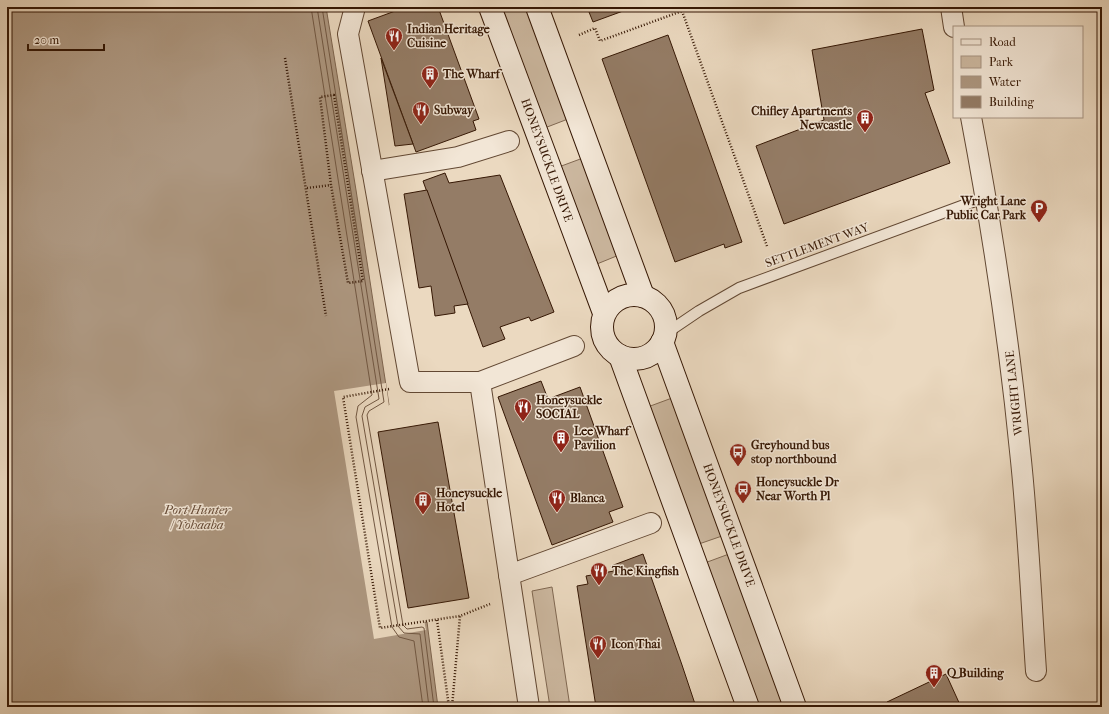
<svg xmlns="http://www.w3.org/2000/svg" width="1109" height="714" font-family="'IM FELL French Canon',serif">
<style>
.green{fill:#ccb8a0;stroke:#806852}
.water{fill:#ad9780;stroke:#7d644e}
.pier{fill:#ebd9c0}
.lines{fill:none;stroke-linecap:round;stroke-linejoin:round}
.shore{stroke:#715742;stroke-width:1}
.building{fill:#947c66;stroke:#351704}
.lane-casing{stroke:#624833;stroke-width:12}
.street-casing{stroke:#624833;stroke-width:22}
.secondary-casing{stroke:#351704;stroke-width:24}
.path{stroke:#351704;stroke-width:2.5;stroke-dasharray:1 2;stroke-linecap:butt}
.lane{stroke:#f2e6d6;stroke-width:10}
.street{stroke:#f2e6d6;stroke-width:20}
.secondary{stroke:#f2e6d6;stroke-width:22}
.labels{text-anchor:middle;stroke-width:3;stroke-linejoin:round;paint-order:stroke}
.poi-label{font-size:12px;font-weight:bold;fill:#351704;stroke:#f2e6d6;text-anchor:start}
.street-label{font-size:12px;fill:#351704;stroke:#f2e6d6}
.water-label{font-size:13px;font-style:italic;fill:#654a36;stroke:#f2e6d6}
</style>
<rect width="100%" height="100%" fill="#ebd9c0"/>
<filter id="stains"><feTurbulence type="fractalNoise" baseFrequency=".005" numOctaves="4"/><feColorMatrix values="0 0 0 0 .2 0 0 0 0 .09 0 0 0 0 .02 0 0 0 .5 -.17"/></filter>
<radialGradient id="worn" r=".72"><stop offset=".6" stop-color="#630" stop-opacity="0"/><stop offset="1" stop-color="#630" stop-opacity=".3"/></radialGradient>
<!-- green -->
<g class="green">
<path d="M497,7H527L568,119L542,129Z"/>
<path d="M583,158L619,255L592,266L556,168Z"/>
<path d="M672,398L722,536L696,545L645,408Z"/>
<path d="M729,554L785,707H754L702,564Z"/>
<path d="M552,587L570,707H550L532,591Z"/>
</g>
<!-- water -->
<path class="water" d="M7,7H326L356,190L389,405L371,414L407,625L427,622L438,707H7Z"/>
<!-- pier -->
<path class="pier" d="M386,383L389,407L373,415L409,623L424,620L426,630L374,639L334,391Z"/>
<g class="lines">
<!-- shore -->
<g class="shore">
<path d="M311,7L372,395L358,406L356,417L392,627L399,637L414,641L423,707"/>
<path d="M317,7L379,399L365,407L362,416L398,626L404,633L420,634L429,707"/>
<path d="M322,7L384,402L369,411L367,415L403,625L407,629L422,627L424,628L434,707"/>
</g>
</g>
<!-- building -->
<g class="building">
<path d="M406,7H438L479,119L473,121L476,130L416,152L368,21Z"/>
<path d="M587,7H634L593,22Z"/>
<path d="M922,29L934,90L925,93L950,163L784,224L756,146L824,120L812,50Z"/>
<path d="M668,35L742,242L725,248L724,244L675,262L602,59Z"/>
<path d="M381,58L413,144L395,146Z"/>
<path d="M445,173L449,183L500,175L554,312L531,321L529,317L500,327L505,339L483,347L423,181Z"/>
<path d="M427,190L468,304L454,306L455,313L435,316L431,286L419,288L404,194Z"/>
<path d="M541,381L548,399L580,387L623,507L609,512L613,522L552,545L498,397Z"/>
<path d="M438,422L469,598L408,608L378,432Z"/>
<path d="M643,554L682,665L696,707H596L577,586L588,584L586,576L614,571L611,566Z"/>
<path d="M946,674L961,707H889L887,702Z"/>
</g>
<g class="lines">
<!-- lane casing -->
<g class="lane-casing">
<path id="lane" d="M665,334L699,311L739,288L986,197"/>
</g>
<!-- street casing -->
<g class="street-casing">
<g id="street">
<path d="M355,7L348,34L410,382H480L529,707"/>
<path d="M951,7L954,27"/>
<path d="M971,117C992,228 1009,339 1020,451C1028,524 1031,598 1036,671"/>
<path d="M372,171L458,157L509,141"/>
<path d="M480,382L574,346"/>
<path d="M509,575L651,523"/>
</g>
</g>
<!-- secondary casing -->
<g class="secondary-casing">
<g id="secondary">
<path d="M490,7L604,313"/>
<path d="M537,7L643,296"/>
<circle cx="634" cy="327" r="32"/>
<path d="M662,342L795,707"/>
<path d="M620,356L748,707"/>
</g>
</g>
<!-- path -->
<g class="path">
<path d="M682,11L767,246"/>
<path d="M579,35L595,28L600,41L693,7"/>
<path d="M285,58L326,316"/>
<path d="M334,95L363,281L348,283L331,185L320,97Z"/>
<path d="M307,188L331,185"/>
<path d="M389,389L343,397L380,628L460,616L490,604"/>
<path d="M437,620L449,707"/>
<path d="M452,707L460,616"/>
</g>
<!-- lane -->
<use href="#lane" class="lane"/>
<!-- street -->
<use href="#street" class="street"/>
<!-- secondary -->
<use href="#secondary" class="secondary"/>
</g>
<!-- icons -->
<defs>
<g id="restaurant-pin" transform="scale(0.9)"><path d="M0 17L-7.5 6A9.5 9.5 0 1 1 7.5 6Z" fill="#8f2418" stroke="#f2e6d6"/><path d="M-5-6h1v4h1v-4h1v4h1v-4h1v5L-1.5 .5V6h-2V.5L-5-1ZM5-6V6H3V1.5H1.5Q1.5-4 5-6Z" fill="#fff"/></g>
<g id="building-pin" transform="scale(0.9)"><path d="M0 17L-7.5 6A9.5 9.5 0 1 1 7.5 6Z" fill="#8f2418" stroke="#f2e6d6"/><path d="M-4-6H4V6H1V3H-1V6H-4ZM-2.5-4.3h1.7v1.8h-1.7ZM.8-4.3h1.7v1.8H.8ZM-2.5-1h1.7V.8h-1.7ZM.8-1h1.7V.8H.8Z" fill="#fff"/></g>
<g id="parking-pin" transform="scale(0.9)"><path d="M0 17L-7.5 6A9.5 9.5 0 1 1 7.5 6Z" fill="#8f2418" stroke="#f2e6d6"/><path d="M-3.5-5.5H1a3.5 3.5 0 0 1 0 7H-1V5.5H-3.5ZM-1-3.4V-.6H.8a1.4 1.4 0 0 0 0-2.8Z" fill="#fff"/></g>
<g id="bus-pin" transform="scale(0.9)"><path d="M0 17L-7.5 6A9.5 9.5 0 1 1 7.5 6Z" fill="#8f2418" stroke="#f2e6d6"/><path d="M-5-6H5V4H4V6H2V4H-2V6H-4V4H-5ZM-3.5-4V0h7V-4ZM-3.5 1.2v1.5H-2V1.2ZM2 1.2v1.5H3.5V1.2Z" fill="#fff"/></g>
</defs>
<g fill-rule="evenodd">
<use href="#restaurant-pin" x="394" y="36"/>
<use href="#building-pin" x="430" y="74"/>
<use href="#restaurant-pin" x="421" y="110"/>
<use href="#building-pin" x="865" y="118"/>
<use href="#parking-pin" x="1039" y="208"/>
<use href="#restaurant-pin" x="523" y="407"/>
<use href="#building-pin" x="561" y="438"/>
<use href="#bus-pin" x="738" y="452"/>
<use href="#bus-pin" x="743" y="489"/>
<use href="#restaurant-pin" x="557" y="498"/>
<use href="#building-pin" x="423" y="500"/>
<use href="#restaurant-pin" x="599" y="571"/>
<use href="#restaurant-pin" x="598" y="644"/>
<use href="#building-pin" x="934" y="673"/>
</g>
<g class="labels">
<!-- poi labels -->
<g class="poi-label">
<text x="407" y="33">Indian Heritage<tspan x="407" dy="14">Cuisine</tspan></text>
<text x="443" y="78">The Wharf</text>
<text x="434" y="114">Subway</text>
<text x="852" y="115" text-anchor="end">Chifley Apartments<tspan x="852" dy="14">Newcastle</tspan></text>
<text x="1026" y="205" text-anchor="end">Wright Lane<tspan x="1026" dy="14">Public Car Park</tspan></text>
<text x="536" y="404">Honeysuckle<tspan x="536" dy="14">SOCIAL</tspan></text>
<text x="574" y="435">Lee Wharf<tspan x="574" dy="14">Pavilion</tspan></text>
<text x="751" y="449">Greyhound bus<tspan x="751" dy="14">stop northbound</tspan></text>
<text x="756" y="486">Honeysuckle Dr<tspan x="756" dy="14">Near Worth Pl</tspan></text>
<text x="436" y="497">Honeysuckle<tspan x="436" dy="14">Hotel</tspan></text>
<text x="570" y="502">Blanca</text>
<text x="612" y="575">The Kingfish</text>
<text x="611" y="648">Icon Thai</text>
<text x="947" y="677">Q Building</text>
</g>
<!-- street labels -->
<g class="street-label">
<text transform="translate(547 160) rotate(70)" y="4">HONEYSUCKLE DRIVE</text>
<text transform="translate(817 245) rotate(-20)" y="4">SETTLEMENT WAY</text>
<text transform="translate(1014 393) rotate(-96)" y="4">WRIGHT LANE</text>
<text transform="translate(729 525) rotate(70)" y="4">HONEYSUCKLE DRIVE</text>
</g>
<!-- water labels -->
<g class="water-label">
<text x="197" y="514">Port Hunter<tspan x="197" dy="15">/ Yohaaba</tspan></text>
</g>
</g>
<!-- margin -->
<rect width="1109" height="714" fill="none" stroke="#ebd9c0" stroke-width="24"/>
<rect x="8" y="8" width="1093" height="698" fill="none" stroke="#351704" stroke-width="2"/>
<rect x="12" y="12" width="1085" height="690" fill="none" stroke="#351704"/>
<!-- legend -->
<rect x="953" y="26" width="130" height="92" fill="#f2e6d6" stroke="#a69382"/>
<rect x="961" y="39" width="20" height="6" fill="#f2e6d6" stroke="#a69382"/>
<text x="989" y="46" font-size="12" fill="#351704">Road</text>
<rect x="961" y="56" width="20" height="12" fill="#ccb8a0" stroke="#a69382"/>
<text x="989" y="66" font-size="12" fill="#351704">Park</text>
<rect x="961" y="76" width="20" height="12" fill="#ad9780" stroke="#a69382"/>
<text x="989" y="86" font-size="12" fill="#351704">Water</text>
<rect x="961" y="96" width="20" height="12" fill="#947c66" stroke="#a69382"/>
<text x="989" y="106" font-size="12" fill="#351704">Building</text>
<!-- scale -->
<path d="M28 44v6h76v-6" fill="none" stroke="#351704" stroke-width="2"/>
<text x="34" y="44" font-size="12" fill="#351704" stroke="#f2e6d6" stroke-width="3" paint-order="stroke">20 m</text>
<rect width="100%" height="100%" filter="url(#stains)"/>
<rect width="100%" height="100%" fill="url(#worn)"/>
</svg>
